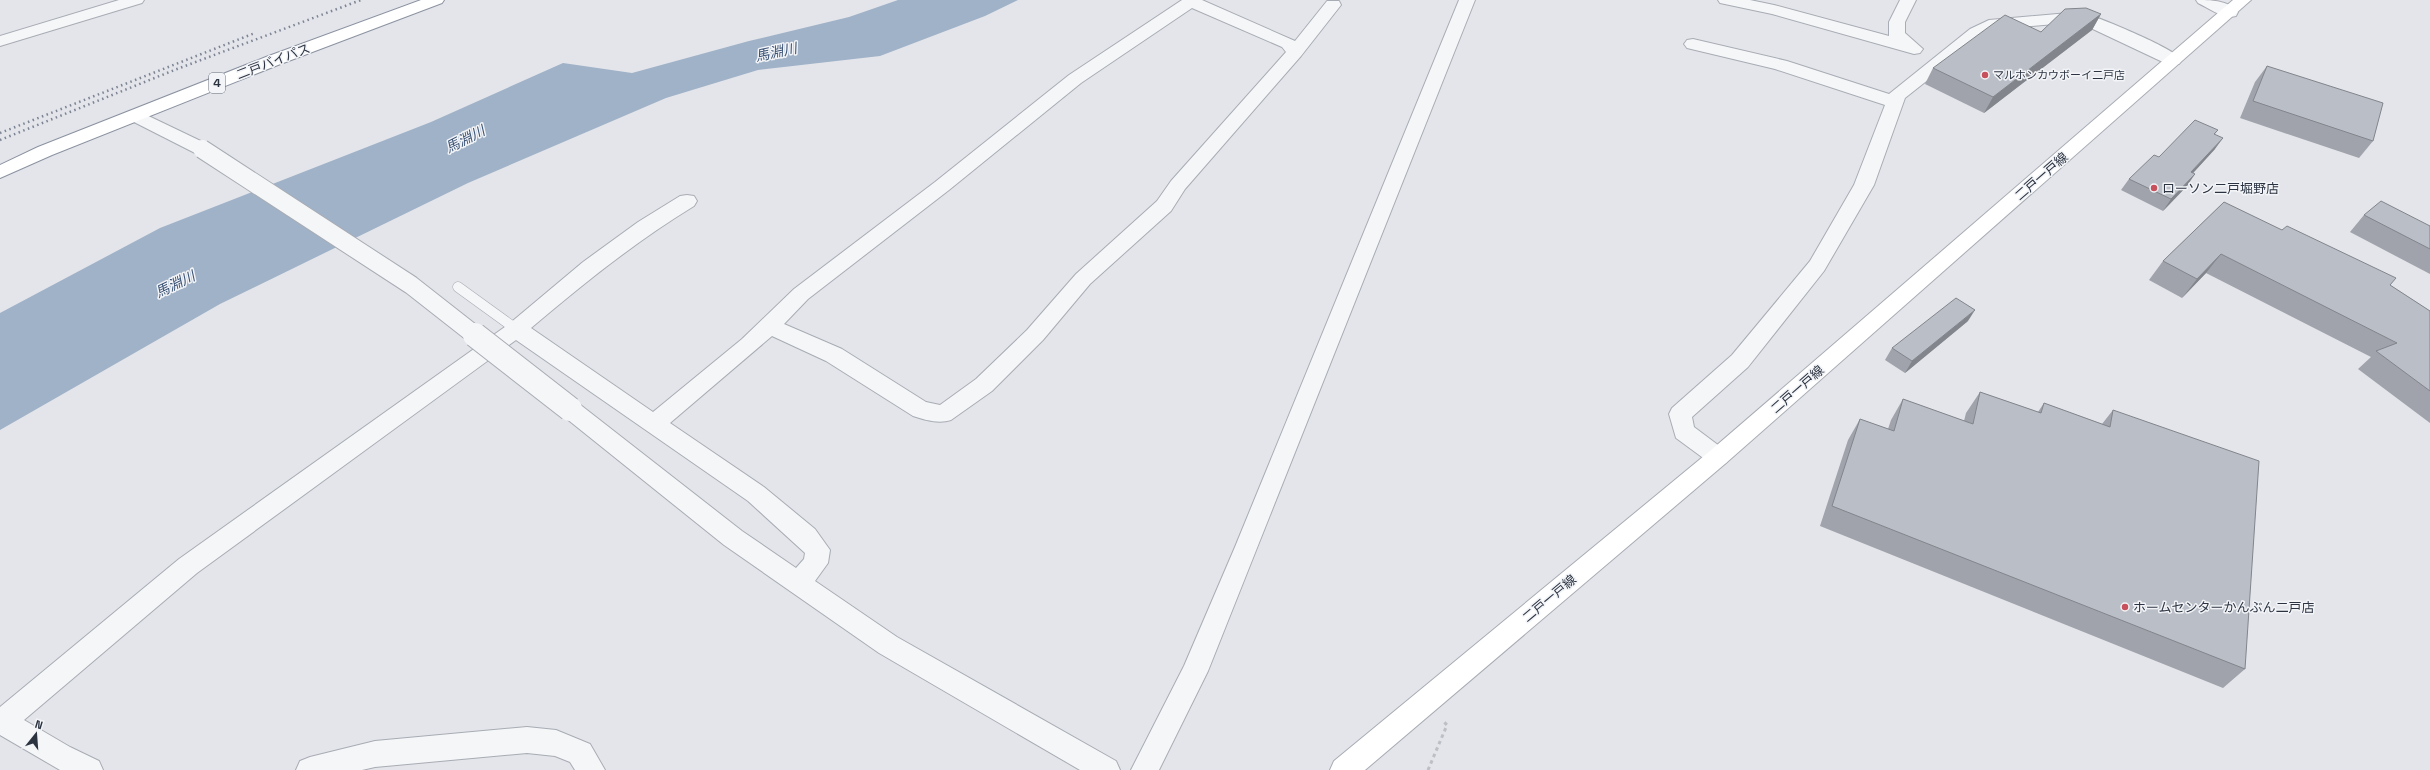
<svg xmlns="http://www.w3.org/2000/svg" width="2430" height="770" font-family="'Space Grotesk','Noto Sans JP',sans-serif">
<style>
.water{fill:#a0b2c8}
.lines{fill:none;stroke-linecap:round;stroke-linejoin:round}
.lane-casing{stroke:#a8acb4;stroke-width:11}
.street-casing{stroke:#a8acb4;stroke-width:2}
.secondary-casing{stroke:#a8acb4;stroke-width:2}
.highway-casing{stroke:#8b92a0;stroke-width:2}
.path{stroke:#bcbfc5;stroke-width:3;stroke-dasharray:3.5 3.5;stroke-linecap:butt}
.lane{stroke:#f5f6f8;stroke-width:10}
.street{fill:#f5f6f8;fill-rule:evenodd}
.secondary{fill:#fff;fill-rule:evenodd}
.highway{fill:#fff;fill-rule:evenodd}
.rail{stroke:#7d8493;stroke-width:2.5;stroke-dasharray:1.5 3.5;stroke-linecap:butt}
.street-bridge-far1-casing{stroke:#a8acb4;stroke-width:20;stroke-linecap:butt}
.street-bridge-casing{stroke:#a8acb4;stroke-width:26;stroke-linecap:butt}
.street-bridge-far1{stroke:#f5f6f8;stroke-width:18}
.street-bridge{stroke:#f5f6f8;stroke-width:24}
.wall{fill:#a0a3ab}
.shaded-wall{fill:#82858b}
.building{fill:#babec7;stroke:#82858b}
.poi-dot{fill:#c7505d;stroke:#f2f4f7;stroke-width:1.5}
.labels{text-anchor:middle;stroke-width:3;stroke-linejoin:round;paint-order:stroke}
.far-poi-label{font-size:11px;fill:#2b3341;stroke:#f2f4f7;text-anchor:start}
.shield{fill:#f2f4f7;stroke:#676d78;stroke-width:1}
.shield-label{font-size:12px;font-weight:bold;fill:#2b3341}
.street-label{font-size:13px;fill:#2b3341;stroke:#f2f4f7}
.poi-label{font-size:13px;fill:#2b3341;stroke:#f2f4f7;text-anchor:start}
.water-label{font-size:14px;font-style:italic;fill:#385073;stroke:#f2f4f7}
</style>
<rect width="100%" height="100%" fill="#e3e5ea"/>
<!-- water -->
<path class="water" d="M898,0H1018L985,16L880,56L758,70L666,98L468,183L220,304L0,430V313L160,228L431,122L563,63L632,73L749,41L849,17Z"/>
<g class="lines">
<!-- lane casing -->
<g class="lane-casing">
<path id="lane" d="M458,287L516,329"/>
</g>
<!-- street casing -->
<g class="street-casing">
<g id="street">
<path d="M119,0H144L142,3L0,46V36Z"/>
<path d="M1182,0H1202L1295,41L1327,1H1339L1341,5L1301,56L1185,189L1171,211L1090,284L1043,340L992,391L951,420C939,424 925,420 913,416L826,361L772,336L670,423L764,487L815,529L830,550L828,563L815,581L897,637L1116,761L1120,770H1080L879,653L724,545L562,415L559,409L562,403L570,400L578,403L742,531L796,568L804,559L805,553L748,501L516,340L197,573L24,720L70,747L99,761L103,770H60L0,735V707L179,559L509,324L583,262L638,222L680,196L687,195L694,196L697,201L694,206C635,242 583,284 531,328L653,412L742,339L794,289L935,182L1069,75ZM1192,8L1282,47L1286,52L1171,181L1157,201L1076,274L1027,330L976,379L940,405L926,402L842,349L784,324L808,299L949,190L1081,83Z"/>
<path d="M1459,0H1475L1208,671L1159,770H1131L1184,666L1235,547Z"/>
<path d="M1718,0H1750L1774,5L1889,36V22L1900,0H1916L1905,22V33L1923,49L1920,53L1914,54L1772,14L1720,3Z"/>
<path d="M2196,0C2210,0 2229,0 2238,12L2236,16C2223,19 2210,9 2198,3Z"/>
<path d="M2080,12C2096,16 2174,48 2182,60L2179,64H2167L2078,22L1998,29L1982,37L1905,98L1874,185L1824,271L1748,367L1692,417L1694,427L1726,451L1730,457L1726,463L1718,466L1710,463L1676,438L1669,414L1672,408L1732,355L1810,261L1854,185L1885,105L1775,69L1687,48L1684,44L1687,40L1693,39L1787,61L1889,94L1970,29L1989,20Z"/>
<path d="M136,110L209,145L211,149L209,153L202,155L195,153L130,120L127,116L130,112Z"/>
<path d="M527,727L556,730L590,744L605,770H575L570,762L555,756L527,753L375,767L362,770H296L300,761L310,757L375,741Z"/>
</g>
</g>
<!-- secondary casing -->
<g class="secondary-casing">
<path id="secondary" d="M2233,0H2251L1726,463L1365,770H1330L1334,761L1710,451Z"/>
</g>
<!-- highway casing -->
<g class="highway-casing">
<path id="highway" d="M421,0H444L442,3L278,65L52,155L0,178V165L38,147L266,57Z"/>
</g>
<!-- path -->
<path class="path" d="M1428,770L1447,725L1443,721"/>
<!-- lane -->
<use href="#lane" class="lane"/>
<!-- street -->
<use href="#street" class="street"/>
<!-- secondary -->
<use href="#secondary" class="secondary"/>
<!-- highway -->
<use href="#highway" class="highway"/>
<!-- rail -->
<g class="rail">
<path d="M0,133L255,33"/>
<path d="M0,140L177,69L361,0"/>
</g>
<!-- street-bridge-far1 casing -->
<g class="street-bridge-far1-casing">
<path id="street-bridge-far1" d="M202,149L411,285L476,336"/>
</g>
<!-- street-bridge casing -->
<g class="street-bridge-casing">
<path id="street-bridge" d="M475,335L570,409"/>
</g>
<!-- street-bridge-far1 -->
<use href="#street-bridge-far1" class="street-bridge-far1"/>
<!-- street-bridge -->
<use href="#street-bridge" class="street-bridge"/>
</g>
<!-- wall -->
<g class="wall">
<path d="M2101,14L2092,30L1984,113L1925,84L1933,68L2041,32Z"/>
<path d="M2267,66L2373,141L2359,158L2240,118L2255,82Z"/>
<path d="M2218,130L2215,134V149L2193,173L2187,186L2163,211L2121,190L2129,179L2159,157Z"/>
<path d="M2224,202L2390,285L2430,311V423L2358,369L2371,357L2206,273L2182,298L2149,280L2163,261Z"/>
<path d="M2364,215L2430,226V274L2350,232Z"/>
<path d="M1968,321L1905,373L1885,360L1892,348Z"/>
<path d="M1980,392L2038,412L2044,403L2102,424L2113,410L2245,669L2223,688L1820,526L1848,440L1860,419L1888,429L1891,420L1903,399L1964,421L1966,413Z"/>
</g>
<!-- shaded-wall -->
<g class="shaded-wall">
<path d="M2101,14L2092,30L1984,113L1993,97Z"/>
<path d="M2223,138L2215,149L2183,184L2191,172Z"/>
<path d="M2195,174L2187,186L2163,211L2171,199Z"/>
<path d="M2221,254L2206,273L2182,298L2197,279Z"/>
<path d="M1975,310L1968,321L1905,373L1912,361Z"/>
</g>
<!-- building -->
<g class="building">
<path d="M2086,8L2101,14L1993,97L1933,68L2005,15L2041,32L2065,9Z"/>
<path d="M2267,66L2383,103L2373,141L2253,101Z"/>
<path d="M2195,120L2218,130L2214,134L2223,138L2191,172L2195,174L2171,199L2129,179L2154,155L2159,157Z"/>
<path d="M2381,201L2430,226V249L2364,215Z"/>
<path d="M2224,202L2282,230L2287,226L2396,278L2390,285L2430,311V391L2376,351L2397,343L2221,254L2197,279L2163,261Z"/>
<path d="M1956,298L1975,310L1912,361L1892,348Z"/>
<path d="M1980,392L2041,413L2044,403L2110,427L2113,410L2259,461L2245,669L1832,506L1860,419L1894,431L1903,399L1973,424Z"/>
</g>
<!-- markers -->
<g class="poi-dot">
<circle cx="1985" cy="75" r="4"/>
<circle cx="2154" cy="188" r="4"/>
<circle cx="2125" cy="607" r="4"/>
</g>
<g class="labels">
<!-- far-poi labels -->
<g class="far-poi-label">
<text x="1993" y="79">マルホンカウボーイ二戸店</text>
</g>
<!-- shield labels -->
<rect class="shield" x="209" y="73" width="16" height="20" rx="3"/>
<g class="shield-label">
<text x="217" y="87">4</text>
</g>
<!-- street labels -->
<g class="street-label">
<text transform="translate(273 61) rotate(-21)" y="5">二戸バイパス</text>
<text transform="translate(2041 176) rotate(-41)" y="5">二戸一戸線</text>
<text transform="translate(1797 389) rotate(-41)" y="5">二戸一戸線</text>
<text transform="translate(1549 598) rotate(-40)" y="5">二戸一戸線</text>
</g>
<!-- poi labels -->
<g class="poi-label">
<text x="2162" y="193">ローソン二戸堀野店</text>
<text x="2133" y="612">ホームセンターかんぶん二戸店</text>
</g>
<!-- water labels -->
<g class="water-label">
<text transform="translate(776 52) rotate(-12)" y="5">馬淵川</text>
<text transform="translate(465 139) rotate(-27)" y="5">馬淵川</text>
<text transform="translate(175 284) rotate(-26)" y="5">馬淵川</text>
</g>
</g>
<!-- north arrow -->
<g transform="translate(36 734) rotate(17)" stroke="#f2f4f7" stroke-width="3" paint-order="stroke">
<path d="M0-3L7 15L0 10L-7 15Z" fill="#2b3341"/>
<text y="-6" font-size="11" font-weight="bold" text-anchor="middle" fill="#2b3341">N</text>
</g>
</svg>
